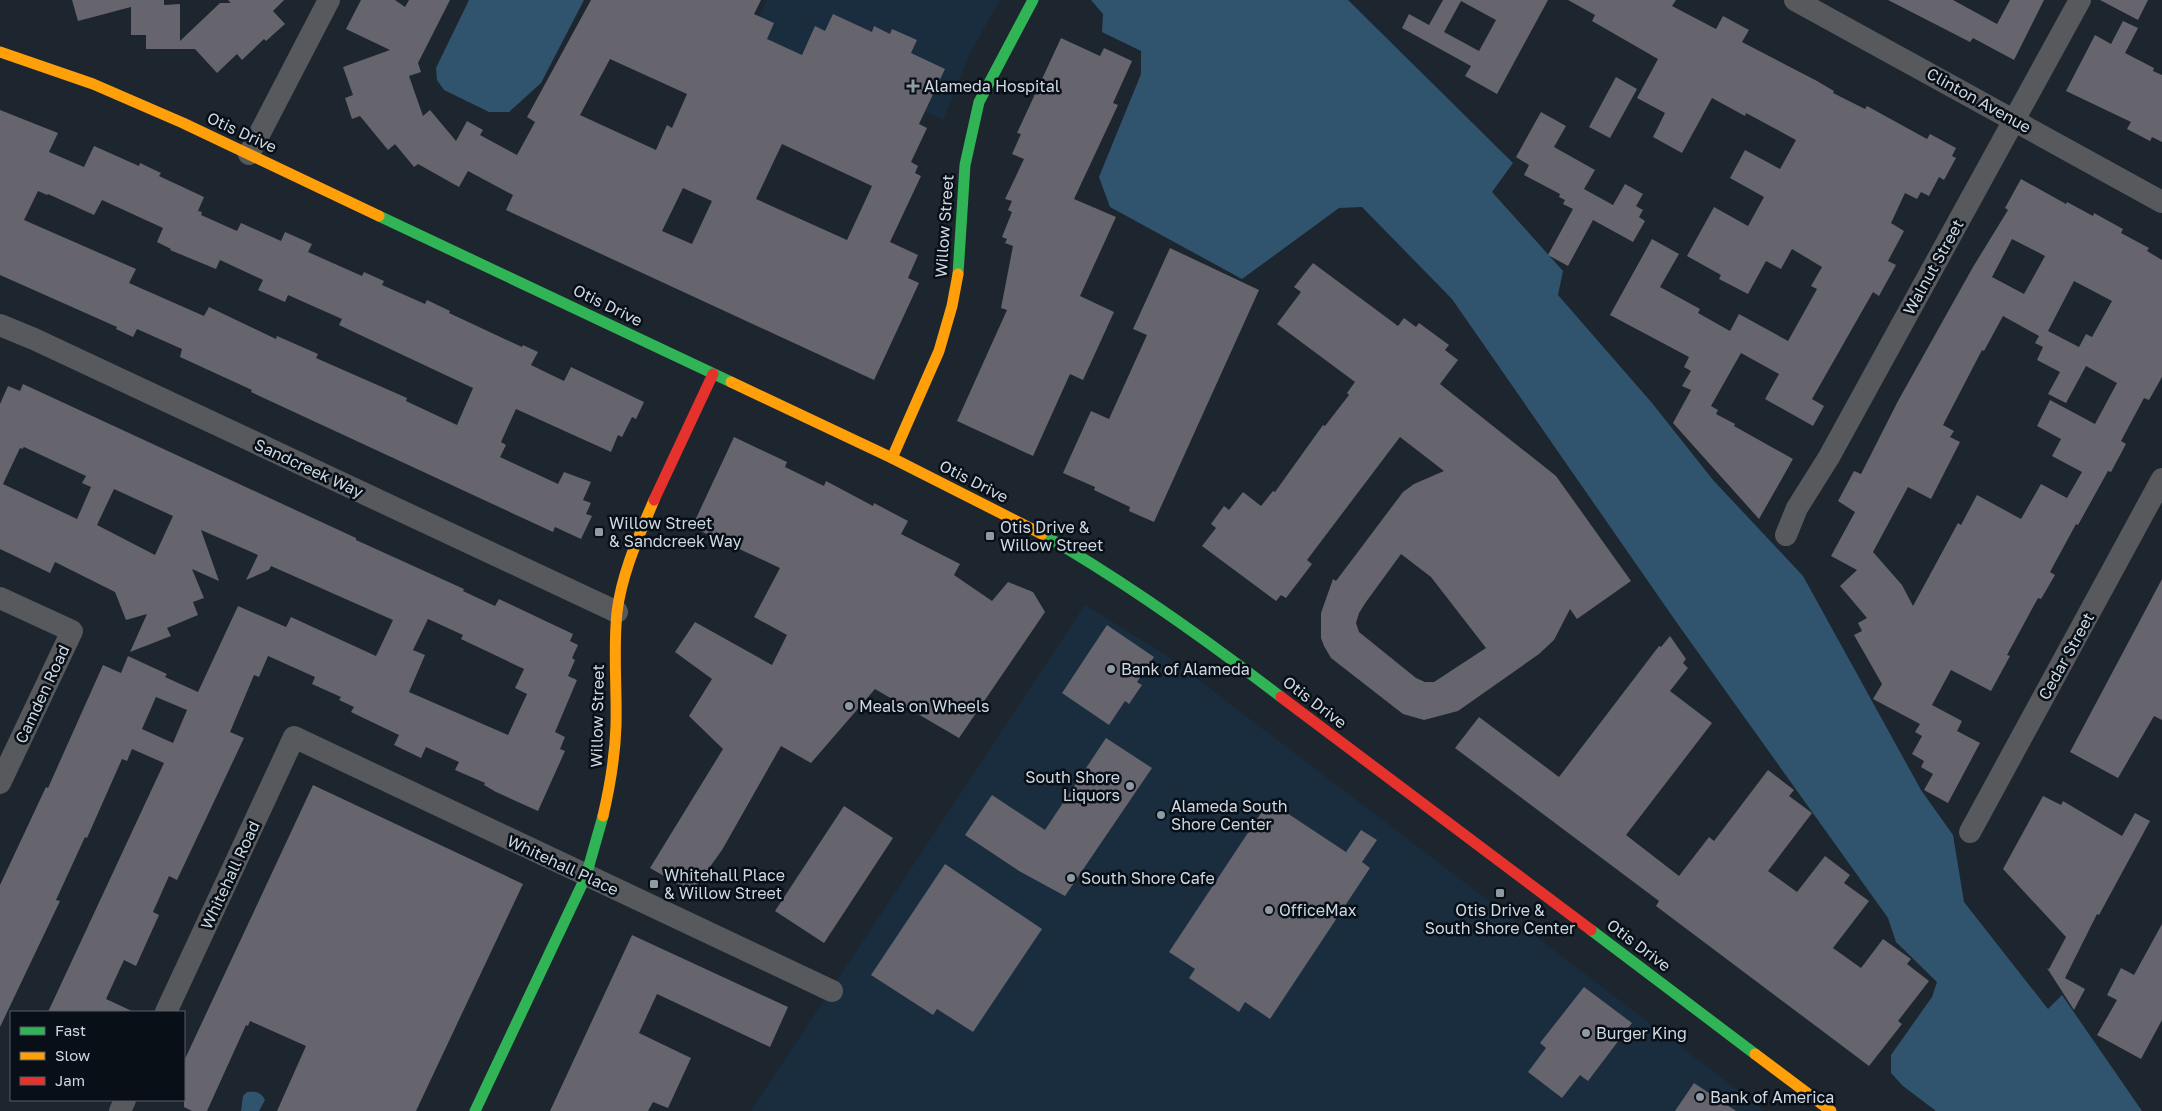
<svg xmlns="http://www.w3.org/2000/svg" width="2162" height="1111" font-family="'Golos Text',sans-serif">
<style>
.built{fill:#192d3f}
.water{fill:#30546d}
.building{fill:#66646c;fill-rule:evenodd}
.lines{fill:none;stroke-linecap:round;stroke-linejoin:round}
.street{stroke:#57595d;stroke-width:22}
.fast{stroke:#30b455;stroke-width:11}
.slow{stroke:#ff9f0a;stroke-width:11}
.jam{stroke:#e5322d;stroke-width:11}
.poi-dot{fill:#909aa3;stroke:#080f16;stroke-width:2}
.labels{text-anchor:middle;stroke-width:5;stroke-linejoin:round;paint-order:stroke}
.poi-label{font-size:16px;fill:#ced8e2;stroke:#080f16;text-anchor:start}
.street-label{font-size:16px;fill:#ced8e2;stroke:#080f16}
</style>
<rect width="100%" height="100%" fill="#1d262f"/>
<!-- built -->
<g class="built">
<path d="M767,0H1000L971,51L943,120L752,32Z"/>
<path d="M1085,605L1167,656L1765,1111H751Z"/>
</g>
<!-- water -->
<g class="water">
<path d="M469,0H584L541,83L509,112H489L444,90L437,80L436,68Z"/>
<path d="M1091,0H1348L1513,163L1492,192L1563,271L1558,295L1652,403L1713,480L1803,576L1921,790L1953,835L1964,902L2048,1009L2062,995L2142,1111H1936L1903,1086L1891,1073V1055L1932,997L1937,982L1896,942L1888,918L1677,623L1452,299L1362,207L1339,208L1242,279L1110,207L1099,177L1141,74V51L1102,32L1103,14Z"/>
<path d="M247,1092C255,1091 261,1092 265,1100L259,1111H241L243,1096Z"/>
</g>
<!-- building -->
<g class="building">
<path d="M72,0H164V5L180,4V41L220,3H231L228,0H284L273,11L285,24L266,41L264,39L242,60L237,54L217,73L195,49H146V35H131V7L78,21Z"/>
<path d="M361,0H395L405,7L409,0H450L418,63L421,72L409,76L423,116L430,110L456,141L467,121L483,130L480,135L517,155L535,122L527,117L591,0H761L754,14L774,23L767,39L802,55L815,26L825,31L833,14L872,32L874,26L890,34L892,29L917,40L911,53L945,69L919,124L927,128L911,162L918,166L915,173L921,176L890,242L918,255L908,278L919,283L874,380L506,210L513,195L468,171L459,187L418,164L414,167L395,144L388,150L360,116L352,119L345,98L353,95L343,67L390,50L346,29ZM610,59L687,94L672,128L667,125L656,150L580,115ZM782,144L872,186L847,240L756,199ZM683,188L712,201L692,244L662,231Z"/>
<path d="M1443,0H1548L1497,94L1465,76L1471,66L1402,28L1409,14L1429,25ZM1461,1L1496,20L1479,51L1444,32Z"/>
<path d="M1568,0H1676L1672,6L1716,29L1723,16L1749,30L1742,42L1817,81L1834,91L1833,93L1865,109L1867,106L1927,139L1930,134L1956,148L1952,156L1956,158L1944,180L1939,177L1929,196L1921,192L1917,199L1905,193L1891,223L1904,231L1888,261L1896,265L1879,296L1873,292L1812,399L1824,406L1813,426L1765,399L1779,374L1741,353L1711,406L1718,410L1716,414L1735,424L1734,426L1793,459L1759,519L1673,423L1691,390L1682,386L1691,371L1684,367L1689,357L1610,315L1652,239L1679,254L1660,287L1700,309L1698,313L1730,331L1739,314L1788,341L1817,289L1811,286L1822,267L1792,249L1781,269L1766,261L1748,294L1719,279L1721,275L1687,256L1714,207L1748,226L1764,197L1730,178L1745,150L1780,169L1796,140L1746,113L1745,116L1712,98L1682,153L1653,137L1665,113L1637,98L1658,59L1592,21L1595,15Z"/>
<path d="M1888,0H1953L1997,24L2010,0H2044L2014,60L1973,38L1970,42Z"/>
<path d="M2100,0H2148L2138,20Z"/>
<path d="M2123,21L2138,28L2125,53L2154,68L2153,71L2162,75V142L2152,137L2150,141L2127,129L2131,122L2066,91L2095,35L2111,44Z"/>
<path d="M1061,38L1100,56L1104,48L1132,61L1113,103L1118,105L1074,199L1116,217L1080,296L1114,312L1083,380L1070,374L1033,456L957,421L1007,310L1001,308L1013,246L1005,243L1007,239L1002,237L1012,212L1008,210L1012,201L1005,199L1024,159L1012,154L1021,134L1017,133Z"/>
<path d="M1616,77L1637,89L1610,138L1589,127Z"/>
<path d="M0,110L58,133L49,152L84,167L94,146L139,166L140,163L161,173L159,176L204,197L198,211L202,212L201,215L237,231L241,223L281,241L285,232L312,244L308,252L362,276L364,272L384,281L382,285L425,304L427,300L450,311L449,313L522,347L523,345L538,352L531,365L564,381L571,367L644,402L636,419L632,417L622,437L618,435L611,452L516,409L501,442L506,445L500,457L558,484L564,472L591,482L583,500L591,503L586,514L592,516L581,539L555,527L553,532L251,392L252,390L180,357L182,349L137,329L133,337L116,329L117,327L0,275ZM38,191L47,195L48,194L94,215L102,200L163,228L157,242L171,249L170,250L216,269L220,260L263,280L258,290L285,302L288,295L342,319L339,325L473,388L457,425L406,401L407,398L316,358L318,354L277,336L276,339L209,307L204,316L129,283L136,269L24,220Z"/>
<path d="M1541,112L1566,126L1554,147L1595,170L1584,189L1613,205L1625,184L1643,194L1636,206L1643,210L1639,217L1645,221L1633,242L1593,220L1568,266L1548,255L1573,209L1563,204L1565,200L1559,197L1560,194L1524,175L1529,165L1516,157Z"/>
<path d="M2021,179L2066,204L2067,202L2093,216L2094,213L2123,229L2121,233L2149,248L2147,251L2162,260V377L2149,400L2144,398L2121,441L2126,444L2111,472L2108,471L2078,525L2076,524L2050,572L2055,575L2041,599L2038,598L2007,655L2010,656L1991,691L1951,670L1932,705L1962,721L1957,731L1980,743L1948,803L1924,790L1933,774L1921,767L1924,761L1912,754L1922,736L1915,732L1920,724L1873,699L1882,684L1854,635L1862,631L1858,623L1867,618L1840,586L1857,570L1831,556L1855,512L1838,501L1854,471L1861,474L1898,401L1973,267L2008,210L2005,208ZM2012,239L2045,256L2024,294L1992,277ZM2074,281L2112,301L2092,337L2086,334L2079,347L2048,331ZM2003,316L2039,336L2035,343L2043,347L2037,360L2060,372L2048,394L2066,403L2086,366L2117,383L2095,424L2050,400L2037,426L2061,439L2052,456L2082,472L2067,498L2041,484L2021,519L1977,495L1961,525L1958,523L1913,606L1902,585L1873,552L1908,487L1931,499L1960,442L1950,437L1954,431L1943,425L1982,350L1984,351Z"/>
<path d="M1170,248L1259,290L1154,522L1129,511L1130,507L1094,490L1095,487L1063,473L1091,411L1109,419L1147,335L1133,329Z"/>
<path d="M1313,263L1398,326L1404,318L1416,327L1419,323L1449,345L1445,350L1458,360L1440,384L1556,476L1631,581L1577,619L1570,609L1554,640L1539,654L1458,711L1424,720L1403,714L1331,658L1324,646L1321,638V613L1333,579L1336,581L1403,492L1414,484L1444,471L1400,437L1307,560L1312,564L1286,598L1281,595L1276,601L1202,546L1216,528L1211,524L1224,506L1229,510L1243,492L1261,506L1273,491L1275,492L1323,425L1325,426L1349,395L1347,393L1355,382L1277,324L1301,292L1294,287ZM1401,554L1431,577L1486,648L1434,682H1425L1416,678L1359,632L1356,623L1359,613L1366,602Z"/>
<path d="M23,384L356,538V540L464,589L463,591L495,606L499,599L573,634L570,641L578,645L572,658L575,660L568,676L577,680L555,732L565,737L560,749L565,751L538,811L496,792L484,785L485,783L455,770L459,762L426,747L421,758L394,745L399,735L351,712L354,707L339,700L341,697L312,684L315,677L268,656L259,677L254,675L230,732L244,738L177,880L169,876L153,912L159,915L136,966L124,960L106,999L134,1012H48L164,763L132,749L127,761L122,759L87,838L85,837L56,900L60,901L0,1027V885L46,787L48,788L103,665L121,673L128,656L167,674L165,677L198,692L238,606L286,627L291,617L376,656L393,620L271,566L269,570L246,580L258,555L201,530L219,581L192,569L204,598L193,602L198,615L167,628L171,636L130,652L147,614L126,620L115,592L55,562L50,573L0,549V404L8,386L20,391ZM24,447L86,476L82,483L91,487L77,519L3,484L20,448L22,449ZM114,489L173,516L155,555L97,525ZM428,619L463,635L461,639L524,669L515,688L527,694L508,735L409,692L425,655L413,650ZM156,697L187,710L173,743L142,729Z"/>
<path d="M734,437L787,462L785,467L824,486L826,481L873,506L874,503L908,521L901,534L960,564L954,575L992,601L1008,582L1033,592L1045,612L959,738L875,689L811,763L781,746L722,850L692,892L650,868L723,749L689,716L712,679L675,652L695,622L772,665L787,635L754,617L780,568L692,527Z"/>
<path d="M2162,579V720L2154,716L2118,778L2070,752Z"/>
<path d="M1107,625L1154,657L1137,682L1142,685L1129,704L1125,701L1109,725L1062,693Z"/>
<path d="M1670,636L1686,659L1683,663L1688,668L1670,691L1712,723L1626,835L1679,876L1709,837L1714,841L1768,770L1794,790L1789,796L1812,813L1768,871L1797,892L1825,856L1850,875L1844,883L1869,901L1833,948L1861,968L1883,939L1911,959L1907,964L1929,981L1898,1021L1902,1024L1869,1066L1656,906L1659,901L1455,748L1479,717L1559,777L1659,646L1661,647Z"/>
<path d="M1106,738L1152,768L1065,896L1019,871L965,835L992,795L1045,830Z"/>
<path d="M313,785L523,884L416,1111H277L306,1046L250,1021L248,1026L246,1025L207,1111H192L184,1107V1061Z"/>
<path d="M2043,796L2061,805L2063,801L2122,836L2135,813L2150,821L2099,915L2097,914L2065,978L2085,989L2074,1010L2047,968L2049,969L2066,937L2003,869Z"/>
<path d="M1269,801L1346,852L1361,830L1377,840L1362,862L1370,868L1270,1019L1245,1002L1239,1012L1189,978L1195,969L1169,952Z"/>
<path d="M844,806L893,838L824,943L775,911Z"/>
<path d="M945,864L1042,929L973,1032L937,1009L933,1015L871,975Z"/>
<path d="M2162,924V1020L2141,1059L2097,1035L2117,1000L2107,995L2121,968L2134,975Z"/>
<path d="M632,935L788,1007L770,1047L657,994L639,1033L691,1058L668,1108L653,1102L648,1111H550Z"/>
<path d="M1584,987L1632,1023L1588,1081L1580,1075L1562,1098L1528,1072L1546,1048L1540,1043Z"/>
<path d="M1694,1083L1736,1111H1675Z"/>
</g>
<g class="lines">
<!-- street -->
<g class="street">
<path d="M1795,0L2162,202"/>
<path d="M249,154L329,0"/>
<path d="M0,325L34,339L617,612"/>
<path d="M1786,535L1797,508L1829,457L2080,0"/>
<path d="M0,598L72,631L0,783"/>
<path d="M1970,832L2162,479"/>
<path d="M166,1012L294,737L832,991"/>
<path d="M120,1111L125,1100"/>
</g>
<!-- fast -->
<g class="fast">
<path d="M379,216L731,382"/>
<path d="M958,274L965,165L979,102L1033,0"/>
<path d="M1042,534C1126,582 1204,638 1281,697"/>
<path d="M1591,930L1755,1054"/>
<path d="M475,1111L586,876L603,816"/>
</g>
<!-- slow -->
<g class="slow">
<path d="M0,52L93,84L183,123L379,216"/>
<path d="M731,382L892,458L1042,534"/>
<path d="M892,458L939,351L952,306L958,274"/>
<path d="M603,816C610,786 615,757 616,726C617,688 613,650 617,612C622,572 639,536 654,500"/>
<path d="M1755,1054L1831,1111"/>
</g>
<!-- jam -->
<g class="jam">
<path d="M654,500L713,374"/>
<path d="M1281,697L1591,930"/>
</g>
</g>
<!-- markers -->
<g class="poi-dot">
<path d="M910.5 78.5h5v5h5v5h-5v5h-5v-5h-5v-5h5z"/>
<rect x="594" y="527" width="10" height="10" rx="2.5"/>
<rect x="985" y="531" width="10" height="10" rx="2.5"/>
<circle cx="1111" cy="669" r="5"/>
<circle cx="849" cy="706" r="5"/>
<circle cx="1130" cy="786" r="5"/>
<circle cx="1161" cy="815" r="5"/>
<circle cx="1071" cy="878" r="5"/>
<rect x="649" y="879" width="10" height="10" rx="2.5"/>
<rect x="1495" y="888" width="10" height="10" rx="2.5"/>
<circle cx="1269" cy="910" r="5"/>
<circle cx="1586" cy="1033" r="5"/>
<circle cx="1700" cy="1097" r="5"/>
</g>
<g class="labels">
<!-- poi labels -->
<g class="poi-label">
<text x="924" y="92">Alameda Hospital</text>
<text x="609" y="529">Willow Street<tspan x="609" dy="18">&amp; Sandcreek Way</tspan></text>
<text x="1000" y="533">Otis Drive &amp;<tspan x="1000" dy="18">Willow Street</tspan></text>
<text x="1121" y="675">Bank of Alameda</text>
<text x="859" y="712">Meals on Wheels</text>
<text x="1120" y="783" text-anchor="end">South Shore<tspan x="1120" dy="18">Liquors</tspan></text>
<text x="1171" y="812">Alameda South<tspan x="1171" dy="18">Shore Center</tspan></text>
<text x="664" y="881">Whitehall Place<tspan x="664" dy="18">&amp; Willow Street</tspan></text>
<text x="1081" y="884">South Shore Cafe</text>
<text x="1279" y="916">OfficeMax</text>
<text x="1500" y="916" text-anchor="middle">Otis Drive &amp;<tspan x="1500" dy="18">South Shore Center</tspan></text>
<text x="1596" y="1039">Burger King</text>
<text x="1710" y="1103">Bank of America</text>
</g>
<!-- street labels -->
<g class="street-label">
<text transform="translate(1979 100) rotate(29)" y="6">Clinton Avenue</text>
<text transform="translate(242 132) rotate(25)" y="6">Otis Drive</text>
<text transform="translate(944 226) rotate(-86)" y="6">Willow Street</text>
<text transform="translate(1933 267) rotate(-61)" y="6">Walnut Street</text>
<text transform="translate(608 305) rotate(26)" y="6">Otis Drive</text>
<text transform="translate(309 468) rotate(25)" y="6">Sandcreek Way</text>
<text transform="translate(974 481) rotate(27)" y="6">Otis Drive</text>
<text transform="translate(2066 656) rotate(-61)" y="6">Cedar Street</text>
<text transform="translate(42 694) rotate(-65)" y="6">Camden Road</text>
<text transform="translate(1315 702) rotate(37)" y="6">Otis Drive</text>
<text transform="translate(597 716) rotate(-89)" y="6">Willow Street</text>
<text transform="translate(563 865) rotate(25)" y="6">Whitehall Place</text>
<text transform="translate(230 875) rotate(-65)" y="6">Whitehall Road</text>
<text transform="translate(1639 945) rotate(37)" y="6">Otis Drive</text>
</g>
</g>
<!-- legend -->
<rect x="10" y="1011" width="175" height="90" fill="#080f16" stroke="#575f68"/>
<rect x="20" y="1027" width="25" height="8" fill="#30b455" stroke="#575f68"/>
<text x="55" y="1036" font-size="15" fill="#ced8e2">Fast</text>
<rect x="20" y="1052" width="25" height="8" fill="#ff9f0a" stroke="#575f68"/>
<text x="55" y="1061" font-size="15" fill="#ced8e2">Slow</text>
<rect x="20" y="1077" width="25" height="8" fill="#e5322d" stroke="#575f68"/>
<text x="55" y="1086" font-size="15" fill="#ced8e2">Jam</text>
</svg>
